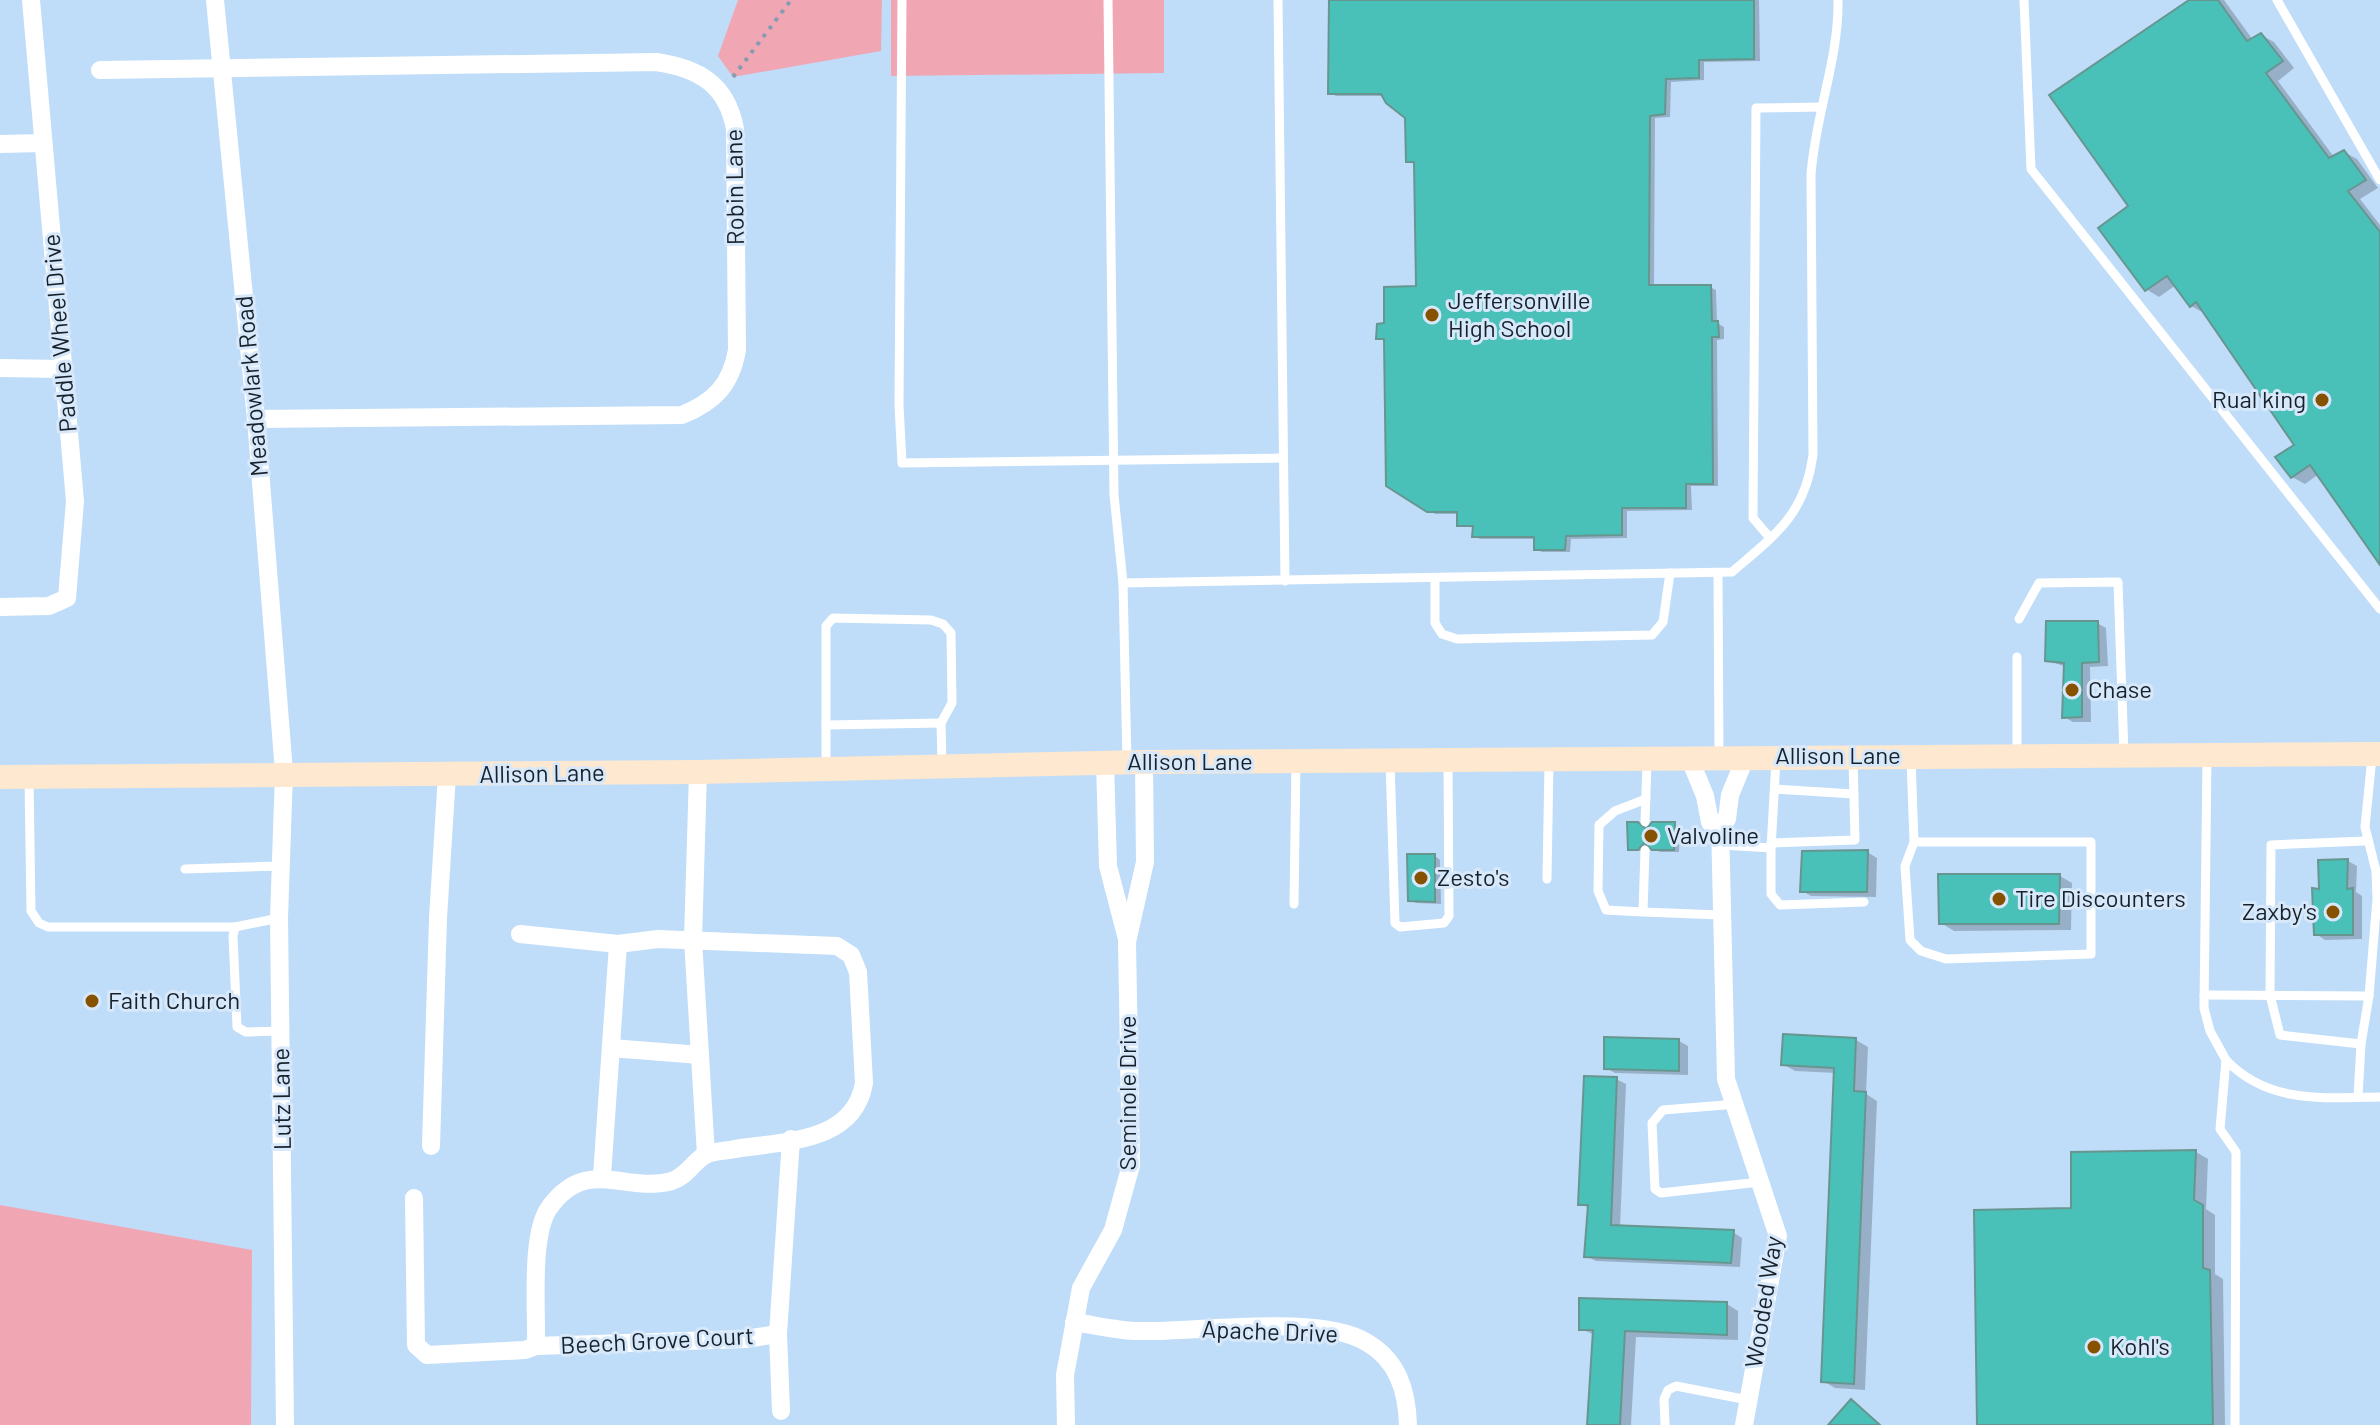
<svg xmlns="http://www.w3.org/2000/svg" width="2380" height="1425" font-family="Barlow,sans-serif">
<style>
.green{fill:#f1a7b3}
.shadow{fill:#0003}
.building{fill:#4ac1b8;stroke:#679691;stroke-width:2}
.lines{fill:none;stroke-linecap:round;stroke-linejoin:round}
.path{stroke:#859cb2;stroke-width:4;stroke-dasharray:4 6;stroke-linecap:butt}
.lane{stroke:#fff;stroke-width:9}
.street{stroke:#fff;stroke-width:18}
.secondary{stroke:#fee8cf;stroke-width:24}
.poi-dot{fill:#875200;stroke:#d7e8fa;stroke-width:3}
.labels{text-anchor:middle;stroke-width:6;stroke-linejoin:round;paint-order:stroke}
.street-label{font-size:24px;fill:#17212c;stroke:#d7e8fa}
.poi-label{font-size:24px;fill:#17212c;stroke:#d7e8fa;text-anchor:start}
</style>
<rect width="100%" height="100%" fill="#bfddf9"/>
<!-- green -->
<g class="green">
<path d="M738,0H882L881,51L733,77L718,56Z"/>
<path d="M891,0H1164V73L891,76Z"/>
<path d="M0,1205L252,1250L251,1425H0Z"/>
</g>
<!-- shadow -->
<g class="shadow">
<path d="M1330,0H1759L1760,61L1704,62V80L1671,82L1670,117L1655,118L1654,287H1710L1716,290L1717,323L1724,327V339L1717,340L1718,486H1691L1692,510L1627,511V538L1571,539L1570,552H1542L1536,549V539H1480L1474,536L1475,528L1459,525V514H1435L1388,485L1384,341L1379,338L1418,288L1414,164L1408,161L1407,117L1384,96H1336L1330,93Z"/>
<path d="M2193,0H2224L2253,40L2261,35L2274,42L2294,68L2278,81L2334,157L2344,152L2357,159L2378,188L2360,199L2380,225V562L2319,474L2305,484L2292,477L2297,445L2204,313L2191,306L2176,285L2159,297L2146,289L2131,206Z"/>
<path d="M2097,623L2106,628L2108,666L2090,667L2091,722H2073L2064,717L2066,667L2047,660Z"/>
<path d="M1674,824L1680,828L1679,852H1660L1650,845L1644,852L1630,849L1647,831Z"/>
<path d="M1867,852L1877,858L1876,897L1811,896L1802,891Z"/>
<path d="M1435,856L1440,860L1441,904L1416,903L1410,900Z"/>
<path d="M2348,861L2357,866L2356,892L2362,896V939L2325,940L2316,934L2321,891Z"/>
<path d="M2060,876L2072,883L2071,930L1954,931L1941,923Z"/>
<path d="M1856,1040L1868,1047L1866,1094L1877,1101L1865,1390L1835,1388L1823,1381L1836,1073L1795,1071L1783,1064Z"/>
<path d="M1679,1041L1688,1046V1075L1615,1073L1606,1068Z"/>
<path d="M1616,1079L1626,1084L1620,1228L1733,1232L1742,1238L1740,1267L1596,1261L1586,1256L1590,1209L1580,1203Z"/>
<path d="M2196,1152L2208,1159L2206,1209L2215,1215V1274L2223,1279L2225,1425H1979L2073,1210Z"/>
<path d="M1727,1304L1738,1311V1340L1636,1337L1631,1425H1589L1595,1335L1581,1329Z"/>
</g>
<!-- building -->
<g class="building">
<path d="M1329,0H1754V59L1699,60V78L1666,79L1665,114L1650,116L1649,285H1711L1712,321H1718L1719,337H1712L1713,484H1686V508H1622V535L1566,536L1565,550H1534V537H1472L1473,526H1457V512H1427L1386,486L1384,339H1376L1377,324L1384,323V287L1416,286L1414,162H1406L1405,118L1386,103L1381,94H1328Z"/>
<path d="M2189,0H2218L2247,41L2261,33L2283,61L2266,73L2329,158L2344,150L2366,180L2348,191L2380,232V565L2310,465L2291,478L2275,457L2294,445L2196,302L2190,307L2167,276L2145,291L2098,228L2128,206L2049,95Z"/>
<path d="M2046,621H2098L2099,662L2082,663V717L2062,718L2064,663L2045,661Z"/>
<path d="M1627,822H1638L1646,829L1652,822H1675L1674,850H1652L1644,843L1638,850H1628Z"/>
<path d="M1868,850L1867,892H1800L1802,851Z"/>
<path d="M1407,854H1435V902L1408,901Z"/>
<path d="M2348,859L2347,889L2353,888V935H2314L2312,888L2319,889L2318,860Z"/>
<path d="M1938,874H2060L2059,924H1939Z"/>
<path d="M1783,1034L1856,1038L1854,1091L1866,1092L1854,1384L1821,1382L1834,1068L1781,1065Z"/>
<path d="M1604,1037L1679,1039V1071L1604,1069Z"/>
<path d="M1584,1076L1617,1077L1611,1225L1734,1230L1731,1263L1584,1257L1588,1205H1578Z"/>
<path d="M2196,1150L2194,1200L2203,1205V1268L2210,1270L2213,1425H1977L1974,1210L2071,1208V1152Z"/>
<path d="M1579,1298L1727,1302V1335L1625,1331L1620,1425H1587L1593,1330H1579Z"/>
<path d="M1851,1399L1880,1425H1828Z"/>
</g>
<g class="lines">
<!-- path -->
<path class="path" d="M733,77L791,0"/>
<!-- lane -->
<g class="lane">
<path d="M902,0L899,405L902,463L1282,458"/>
<path d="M1108,0L1114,495L1123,583L1127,762"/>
<path d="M1278,0L1285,581"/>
<path d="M2024,0L2031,169L2380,609"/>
<path d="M2277,0L2380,180"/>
<path d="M1770,538L1753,518L1756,108L1822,107"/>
<path d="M1718,573L1719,757"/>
<path d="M1435,578V623L1442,634L1457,639L1652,635L1663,622L1670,573"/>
<path d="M1123,583L1732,572C1775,535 1805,515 1813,455L1811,175C1815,115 1839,60 1838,0"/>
<path d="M2019,619L2039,583L2118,582L2124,754"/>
<path d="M826,725L941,723"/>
<path d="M2017,754V657"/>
<path d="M2207,757L2204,1008L2210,1031L2226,1060L2220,1129L2236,1152L2235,1425"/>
<path d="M1911,759L1914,842L1905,866L1910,940L1921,951L1946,959L2091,954V842H1914"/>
<path d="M1390,761L1395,923L1400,927L1444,923L1449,916L1448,761"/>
<path d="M826,767V626L833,618L931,620L943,624L951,633L952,703L941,723L942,763"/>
<path d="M29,778L31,911L39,923L48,927H235"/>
<path d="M1775,789L1854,794"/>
<path d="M1645,822L1647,762"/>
<path d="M1771,843L1855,840L1853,759"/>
<path d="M1721,845L1771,848V894L1780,905L1864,902"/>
<path d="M1771,848L1776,760"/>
<path d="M1645,850L1643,912L1721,915"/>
<path d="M185,869L281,866"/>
<path d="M1547,879L1549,762"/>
<path d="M1294,904L1296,761"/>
<path d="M1643,912L1606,910L1598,891L1599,825L1615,811L1646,799"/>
<path d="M279,918L235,927L233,936L237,1027L246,1032L281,1031"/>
<path d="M2204,995L2369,996L2377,899L2376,871L2365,827L2372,757"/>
<path d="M2361,1044L2280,1035L2270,995L2271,845L2365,841"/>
<path d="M2226,1060C2268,1104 2323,1098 2380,1097"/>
<path d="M2358,1097L2361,1044L2369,996"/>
<path d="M1737,1104L1663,1110L1652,1123L1655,1189L1661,1193L1760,1182"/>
<path d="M1665,1425L1664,1399L1668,1390L1676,1386L1748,1400"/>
</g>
<!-- street -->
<g class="street">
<path d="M215,0L256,419L284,772L279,918L285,1425"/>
<path d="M100,70L656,62C698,68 727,84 735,129L737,350C731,385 714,402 682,415L256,419"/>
<path d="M0,144L43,143"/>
<path d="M0,368L63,369"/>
<path d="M0,607L49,606L67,598L75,501L31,0"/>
<path d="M1689,757L1705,796L1710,822L1720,823"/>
<path d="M1105,762L1108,866L1127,939"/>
<path d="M698,772L693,940L706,1155"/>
<path d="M611,1048L700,1055"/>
<path d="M431,1146L438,918L447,775"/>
<path d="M602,1176L618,944"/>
<path d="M414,1198L416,1345L427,1355L525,1350L536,1346C537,1312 530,1235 549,1208C587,1155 624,1194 672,1181C687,1176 692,1163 705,1155C713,1151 726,1151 735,1149C784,1141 854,1143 864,1083L858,972L851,955L837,946L658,939L618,944L520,934"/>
<path d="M1074,1322C1094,1325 1115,1330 1135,1331C1194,1333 1318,1313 1366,1342C1398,1360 1407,1391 1408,1425"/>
<path d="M536,1346L745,1339L778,1334"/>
<path d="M781,1411L778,1334L791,1139"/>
<path d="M1066,1425L1065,1375L1081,1288L1113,1230L1131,1165L1127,942L1145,862L1144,762"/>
<path d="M1744,1425L1778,1236L1726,1079L1720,823L1727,819L1730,795L1746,756"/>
</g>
<!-- secondary -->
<path class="secondary" d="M0,777L698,772L1144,762L2380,754"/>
</g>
<!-- markers -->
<g class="poi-dot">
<circle cx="1432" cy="315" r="8"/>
<circle cx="2322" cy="400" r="8"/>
<circle cx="2072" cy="690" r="8"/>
<circle cx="1651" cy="836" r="8"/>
<circle cx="1421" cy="878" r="8"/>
<circle cx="1999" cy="899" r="8"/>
<circle cx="2333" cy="912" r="8"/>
<circle cx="92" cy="1001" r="8"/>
<circle cx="2094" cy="1347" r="8"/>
</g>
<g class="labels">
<!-- street labels -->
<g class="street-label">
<text transform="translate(735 187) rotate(-91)" y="8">Robin Lane</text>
<text transform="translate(60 333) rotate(-95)" y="8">Paddle Wheel Drive</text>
<text transform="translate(252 386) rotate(-95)" y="8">Meadowlark Road</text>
<text x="1838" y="764">Allison Lane</text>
<text x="1190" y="770">Allison Lane</text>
<text transform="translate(542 774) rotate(-1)" y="8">Allison Lane</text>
<text transform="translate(1128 1093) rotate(-90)" y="8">Seminole Drive</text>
<text transform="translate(282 1099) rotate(-91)" y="8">Lutz Lane</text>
<text transform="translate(1764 1302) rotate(-81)" y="8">Wooded Way</text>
<text transform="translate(1270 1332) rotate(2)" y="8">Apache Drive</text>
<text transform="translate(657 1341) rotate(-3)" y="8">Beech Grove Court</text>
</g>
<!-- poi labels -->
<g class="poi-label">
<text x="1448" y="309">Jeffersonville<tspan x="1448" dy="28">High School</tspan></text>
<text x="2306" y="408" text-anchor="end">Rual king</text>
<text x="2088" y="698">Chase</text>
<text x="1667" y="844">Valvoline</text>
<text x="1437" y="886">Zesto's</text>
<text x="2015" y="907">Tire Discounters</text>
<text x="2317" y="920" text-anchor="end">Zaxby's</text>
<text x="108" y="1009">Faith Church</text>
<text x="2110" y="1355">Kohl's</text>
</g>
</g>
</svg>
